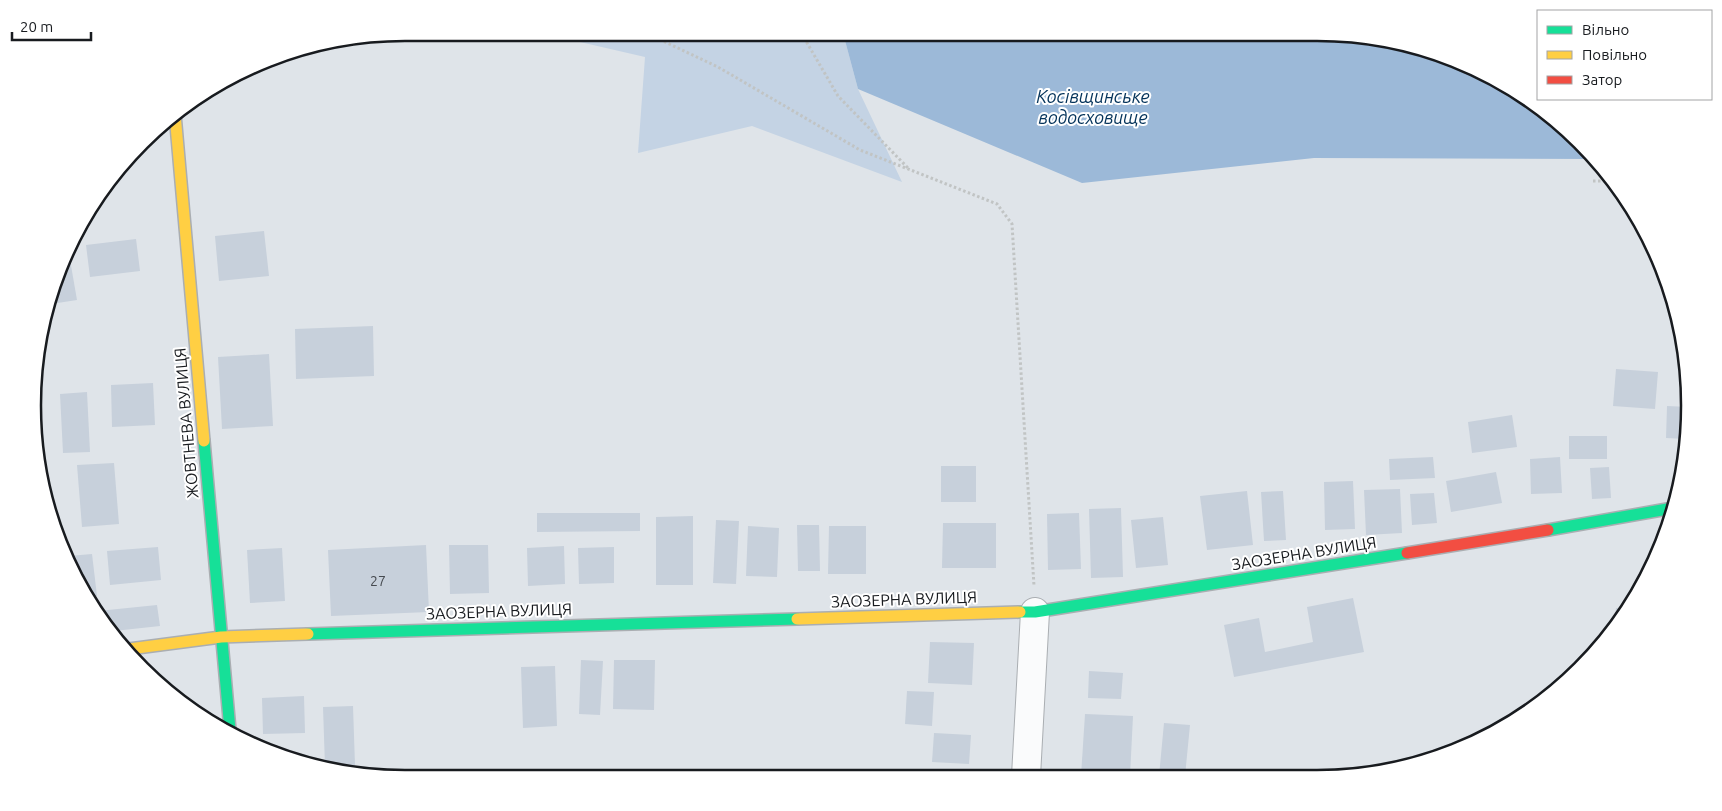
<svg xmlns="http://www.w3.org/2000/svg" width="1722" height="811" font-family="Ubuntu,sans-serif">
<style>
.green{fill:#c4d3e4}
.water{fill:#9cb9d8}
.building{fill:#c7d0db}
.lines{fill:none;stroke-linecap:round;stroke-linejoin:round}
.street-casing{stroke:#aaaeb2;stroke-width:30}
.fast-casing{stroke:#aaaeb2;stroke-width:14}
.slow-casing{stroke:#aaaeb2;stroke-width:14}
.jam-casing{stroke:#aaaeb2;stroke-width:14}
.path{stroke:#c1c4c4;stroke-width:3;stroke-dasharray:2.5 2.5;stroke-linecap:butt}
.street{stroke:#fafbfc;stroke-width:28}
.fast{stroke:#16e098;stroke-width:11}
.slow{stroke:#ffcf43;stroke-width:11}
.jam{stroke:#f24e42;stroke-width:11}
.labels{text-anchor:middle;stroke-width:4;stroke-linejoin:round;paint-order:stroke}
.number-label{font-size:14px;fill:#464a50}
.street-label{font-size:16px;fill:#181b1f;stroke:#fff}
.water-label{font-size:18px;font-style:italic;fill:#04335a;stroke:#fff}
.rim{fill:none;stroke:#181b1f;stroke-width:2.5}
</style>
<rect width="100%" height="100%" fill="#dfe4e9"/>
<!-- green -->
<path class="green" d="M566,33H843L858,89L902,182L752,126L638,153L645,57L567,39Z"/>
<!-- water -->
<path class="water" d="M843,33H1317L1389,40L1459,61L1523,95L1580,142L1594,159L1314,158L1082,183L858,89Z"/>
<!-- building -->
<g class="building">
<path d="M264,231L269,276L219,281L215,236Z"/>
<path d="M136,239L140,271L90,277L86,245Z"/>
<path d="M69,254L77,300L51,304V303Z"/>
<path d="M373,326L374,376L296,379L295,329Z"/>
<path d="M269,354L273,426L222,429L218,357Z"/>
<path d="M1616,369L1658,372L1655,409L1613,406Z"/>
<path d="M153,383L155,425L112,427L111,385Z"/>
<path d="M87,392L90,452L63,453L60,394Z"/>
<path d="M1667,406L1689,407L1686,439L1666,438Z"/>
<path d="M1512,415L1517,447L1472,453L1468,422Z"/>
<rect x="1569" y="436" width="38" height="23"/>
<path d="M1433,457L1435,478L1390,480L1389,459Z"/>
<path d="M1560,457L1562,493L1531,494L1530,459Z"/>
<path d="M114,463L119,524L82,527L77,465Z"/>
<rect x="941" y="466" width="35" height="36"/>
<path d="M1609,467L1611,498L1592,499L1590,468Z"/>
<path d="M1496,472L1502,503L1451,512L1446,481Z"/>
<path d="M1353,481L1355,529L1325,530L1324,482Z"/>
<path d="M1400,489L1402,533L1366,535L1364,490Z"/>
<path d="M1247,491L1253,545L1207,550L1200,496Z"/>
<path d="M1283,491L1286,540L1264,541L1261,492Z"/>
<path d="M1434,493L1437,523L1412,525L1410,494Z"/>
<path d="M1121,508L1123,577L1091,578L1089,509Z"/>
<path d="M537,513H640V531L537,532Z"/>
<path d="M1079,513L1081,569L1048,570L1047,514Z"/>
<path d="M693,516V585H656V517Z"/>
<path d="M1163,517L1168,565L1136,568L1131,520Z"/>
<path d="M716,520L739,521L736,584L713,583Z"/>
<path d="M943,523H996V568H942Z"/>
<path d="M797,525H819L820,571H798Z"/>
<path d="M748,526L779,528L777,577L746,576Z"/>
<path d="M829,526H866V574H828Z"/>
<path d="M426,545L429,612L331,616L328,550Z"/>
<path d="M449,545H488L489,593L450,594Z"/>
<path d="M564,546L565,584L528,586L527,548Z"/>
<path d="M158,547L161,580L110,585L107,551Z"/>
<path d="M614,547V583L579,584L578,548Z"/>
<path d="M282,548L285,601L250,603L247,550Z"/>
<path d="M92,554L97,596L87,597L82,592L70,564L69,556Z"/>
<path d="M1353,598L1364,652L1234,677L1224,625L1259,618L1265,652L1313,642L1307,607Z"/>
<path d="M157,605L160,626L114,631L98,611Z"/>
<path d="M1616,608L1626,609L1614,630Z"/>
<path d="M930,642L974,643L972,685L928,683Z"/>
<path d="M581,660L603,661L600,715L579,714Z"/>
<path d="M614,660H655L654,710L613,709Z"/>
<path d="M555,666L557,726L523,728L521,667Z"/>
<path d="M1089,671L1123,673L1121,699L1088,698Z"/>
<path d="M907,691L934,692L932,726L905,724Z"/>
<path d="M304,696L305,733L263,734L262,698Z"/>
<path d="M353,706L355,765L325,766L323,707Z"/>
<path d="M1085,714L1133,716L1130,776H1081Z"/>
<path d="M1164,723L1190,725L1185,776H1159Z"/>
<path d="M934,733L971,735L969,764L932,762Z"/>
</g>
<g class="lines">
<!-- street casing -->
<g class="street-casing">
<path id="street" d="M1026,776L1035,612"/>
</g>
<!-- fast casing -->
<g class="fast-casing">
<g id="fast">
<path d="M204,441L230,730"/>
<path d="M1548,530L1673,508"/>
<path d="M1020,612H1035L1407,553"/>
<path d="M308,634L797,619"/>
</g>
</g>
<!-- slow casing -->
<g class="slow-casing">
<g id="slow">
<path d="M175,114L204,441"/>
<path d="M797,619L1020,612"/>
<path d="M129,649L221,637L308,634"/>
</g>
</g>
<!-- jam casing -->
<g class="jam-casing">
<path id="jam" d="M1407,553L1548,530"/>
</g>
<!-- path -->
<g class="path">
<path d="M646,33L718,67L860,150L997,204L1012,224L1034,586"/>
<path d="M803,33V36L838,96L908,168"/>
<path d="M1593,181H1613"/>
</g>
<!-- street -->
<use href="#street" class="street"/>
<!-- fast -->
<use href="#fast" class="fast"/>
<!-- slow -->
<use href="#slow" class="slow"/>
<!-- jam -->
<use href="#jam" class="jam"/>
</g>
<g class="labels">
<!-- number labels -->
<g class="number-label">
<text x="378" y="586">27</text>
</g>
<!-- street labels -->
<g class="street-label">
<text transform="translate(186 423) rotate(-95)" y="6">ЖОВТНЕВА ВУЛИЦЯ</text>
<text transform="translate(1304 553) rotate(-9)" y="6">ЗАОЗЕРНА ВУЛИЦЯ</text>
<text transform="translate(904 599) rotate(-2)" y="6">ЗАОЗЕРНА ВУЛИЦЯ</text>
<text transform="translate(499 611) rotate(-2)" y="6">ЗАОЗЕРНА ВУЛИЦЯ</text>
</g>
<!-- water labels -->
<g class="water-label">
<text x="1093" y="103">Косівщинське<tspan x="1093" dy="21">водосховище</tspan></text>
</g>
</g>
<!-- crop -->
<path d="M0 0H1722V811H0ZM405 41H1317A364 364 0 0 1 1681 405V406A364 364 0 0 1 1317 770H405A364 364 0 0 1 41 406V405A364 364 0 0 1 405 41Z" fill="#fff" fill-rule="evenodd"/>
<path class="rim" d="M405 41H1317A364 364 0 0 1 1681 405V406A364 364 0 0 1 1317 770H405A364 364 0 0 1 41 406V405A364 364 0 0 1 405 41Z"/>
<!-- legend -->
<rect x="1537" y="10" width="175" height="90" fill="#ffffff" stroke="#a3a4a5"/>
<rect x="1547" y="26" width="25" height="8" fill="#16e098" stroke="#a3a4a5"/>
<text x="1582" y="35" font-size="15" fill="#181b1f">Вільно</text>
<rect x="1547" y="51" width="25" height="8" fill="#ffcf43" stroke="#a3a4a5"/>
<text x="1582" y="60" font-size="15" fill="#181b1f">Повільно</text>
<rect x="1547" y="76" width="25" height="8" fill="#f24e42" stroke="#a3a4a5"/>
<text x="1582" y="85" font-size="15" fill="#181b1f">Затор</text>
<!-- scale -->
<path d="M12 32v8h79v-8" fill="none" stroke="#181b1f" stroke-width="2.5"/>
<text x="20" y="32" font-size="15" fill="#181b1f" stroke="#ffffff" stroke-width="4" paint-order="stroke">20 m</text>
</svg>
